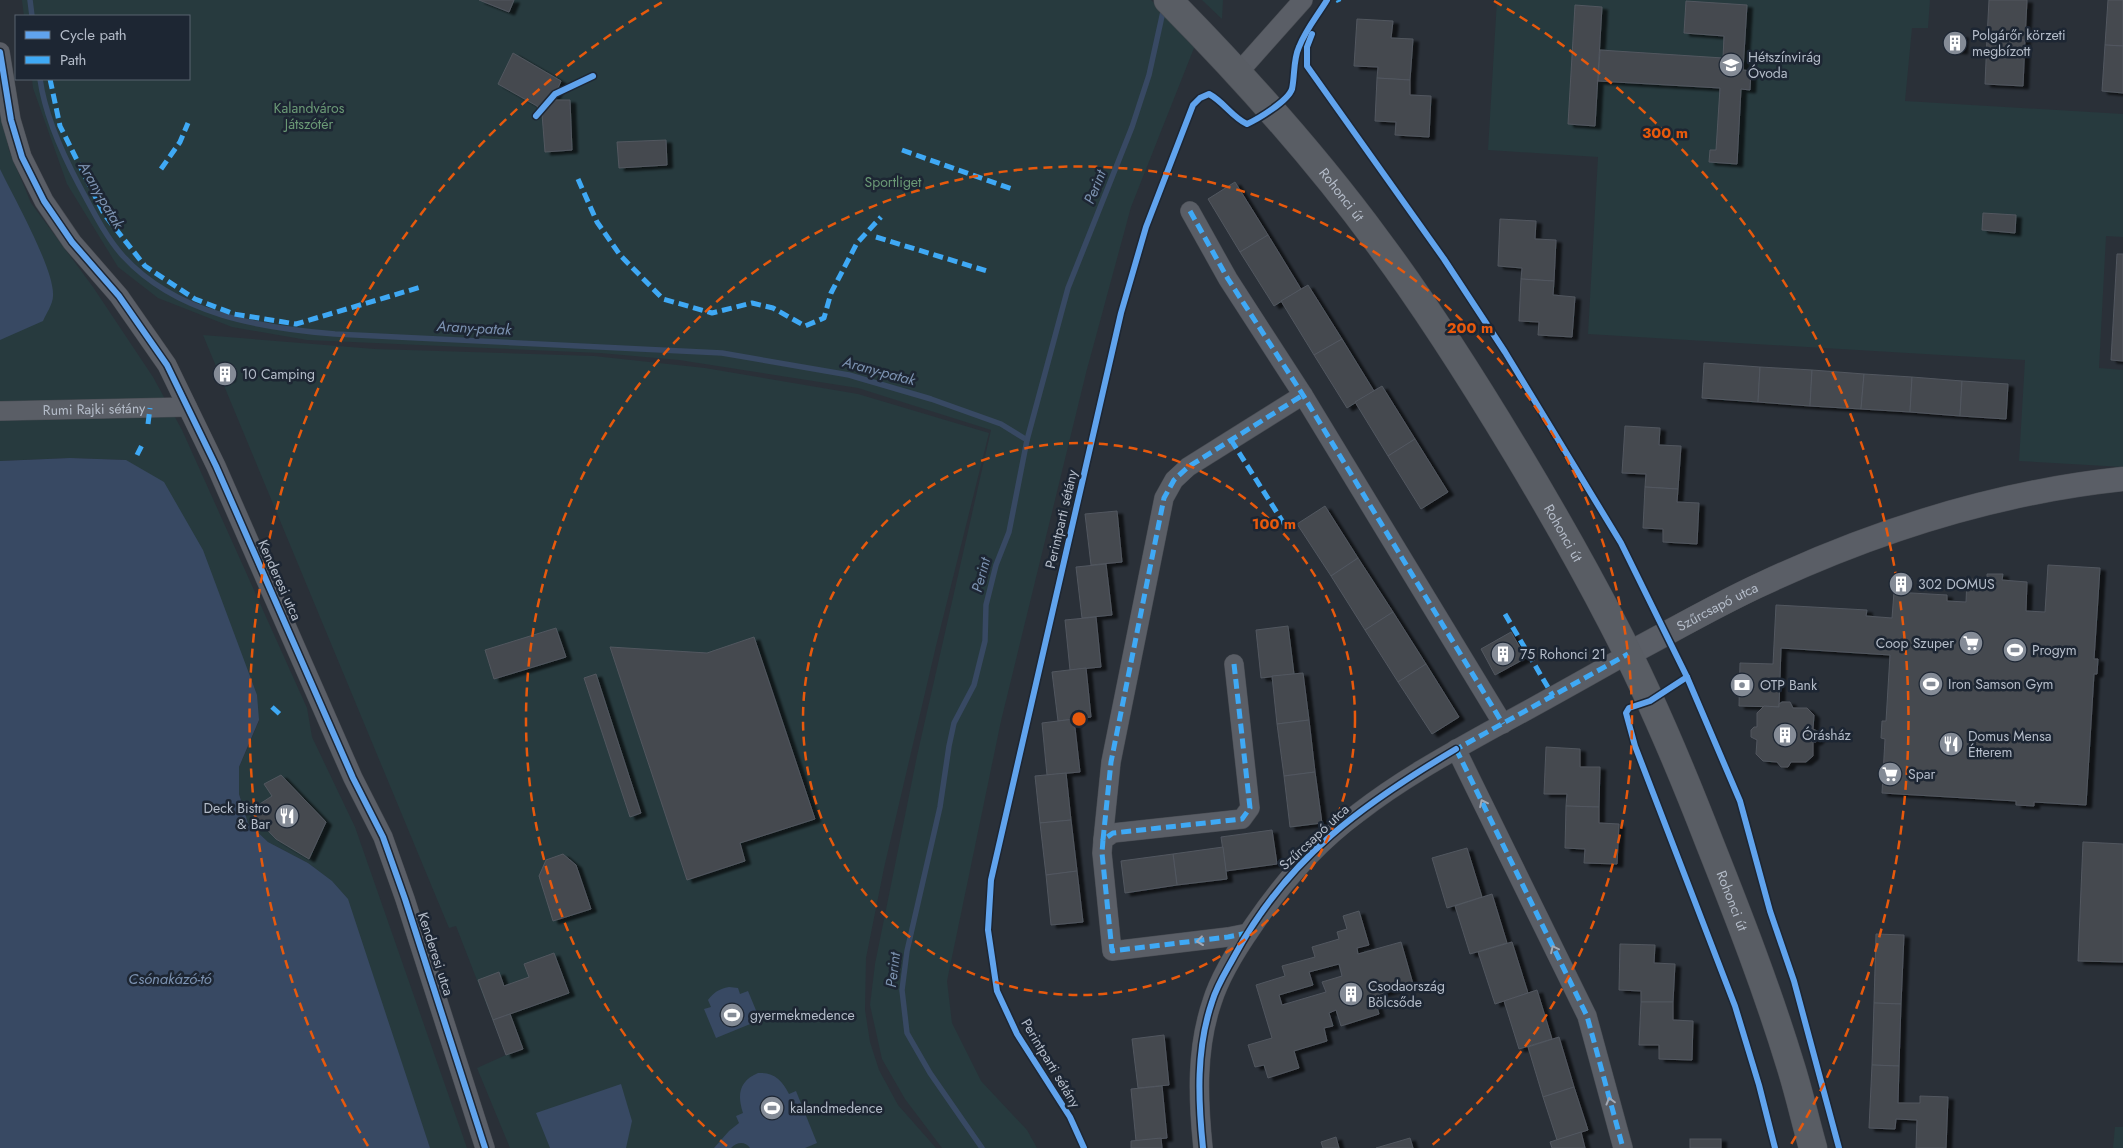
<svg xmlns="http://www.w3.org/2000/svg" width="2123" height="1148" font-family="Jost,sans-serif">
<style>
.green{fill:#273a3e}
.water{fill:#384963}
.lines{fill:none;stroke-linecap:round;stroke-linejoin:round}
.stream{stroke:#384963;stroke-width:5.5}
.building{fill:#444950;stroke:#52575f;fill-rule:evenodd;filter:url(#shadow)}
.minor-casing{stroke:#484c53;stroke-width:20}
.tertiary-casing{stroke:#484c53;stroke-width:25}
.secondary-casing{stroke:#484c53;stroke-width:29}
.minor{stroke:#5a5e66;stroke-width:19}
.tertiary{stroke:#5a5e66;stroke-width:24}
.secondary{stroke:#595d64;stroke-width:28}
.quiet{stroke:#3fa9f5;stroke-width:5;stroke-dasharray:10 5;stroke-linecap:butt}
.cycleway-casing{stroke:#1d2633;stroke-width:9}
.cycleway{stroke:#60a3ed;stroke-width:6}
.oneway{stroke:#a2a9b5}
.ring{fill:none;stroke:#e8590c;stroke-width:2.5;stroke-dasharray:9 6}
.labels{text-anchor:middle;stroke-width:5;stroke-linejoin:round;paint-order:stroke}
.poi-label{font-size:14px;fill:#b4bcc9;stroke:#1d2633;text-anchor:start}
.park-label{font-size:14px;fill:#6b9a76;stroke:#1d2633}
.street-label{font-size:14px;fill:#b4bcc9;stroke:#1d2633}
.water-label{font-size:15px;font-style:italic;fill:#7c92b1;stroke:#1d2633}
.centre{fill:#e8590c;stroke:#1d2633;stroke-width:2.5}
.ring-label{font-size:15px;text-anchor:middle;font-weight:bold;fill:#e8590c;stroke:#1d2633;stroke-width:5;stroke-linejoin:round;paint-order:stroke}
</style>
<defs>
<filter id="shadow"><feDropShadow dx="5.5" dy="3" stdDeviation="1" flood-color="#0009"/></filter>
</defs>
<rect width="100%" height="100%" fill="#2a3038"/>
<!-- green -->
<g class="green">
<path d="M22,0H1151L1196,43L1131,207L1086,373L1001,721L947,981L952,1023L981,1081L1027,1130L1037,1148H942L905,1099L882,1059L870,1005L875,964L917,756L991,430L858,388L679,360L600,353L307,340L232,327L158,298L118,267L67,184L33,88L32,79H189V16H24Z"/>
<path d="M1202,0H1223L1222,19Z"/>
<path d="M1497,0H1930L1928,28H1912L1905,101L2123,114V237L2106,236L2099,368L2123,370V467L2019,461L2025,360L1588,334L1598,157L1488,150Z"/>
<path d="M0,105L9,150L31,203L93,287L153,377L182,430L307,708L312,737L355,827L467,1148H430L415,1105L308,863L268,842L248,823L239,794V767L259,721L126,460L70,458L0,461Z"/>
<path d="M203,335L375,349L594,356L705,368L858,394L989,433L936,646L884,868L866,958L865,1010L870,1042L879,1070L898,1105L936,1148H510L477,1068L506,1055L456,926L449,928Z"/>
<path d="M2115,1127H2123V1148H2113Z"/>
</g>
<!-- water -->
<g class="water">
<path d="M0,169C13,196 55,270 53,296C53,304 46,314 43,321L0,340Z"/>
<path d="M70,458L126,460L164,482L203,550L257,695L259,720L239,767V794L248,823L268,842L308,863L332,881L348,899L430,1148H0V461Z"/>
<path d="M729,987L738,988L740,994L748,991L760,1020L716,1038L704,1009L711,1007L708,1000C714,992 719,989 729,987Z"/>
<path d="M758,1073C774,1072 782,1080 789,1094L796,1091L817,1143L805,1148H750C745,1141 737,1142 731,1148H714L729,1131L739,1123L736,1116L743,1113C737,1095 739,1081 758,1073Z"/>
<path d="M621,1084L632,1121L626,1148H550L536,1113Z"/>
</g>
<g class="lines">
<!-- stream -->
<g class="stream">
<path d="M30,0L32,16"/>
<path d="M40,79C45,115 62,153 79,185C92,209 105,236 123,256C177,315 261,328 335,334L722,353L849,375L931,399L1001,424L1027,440"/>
<path d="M982,1148L930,1073L907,1033L902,990L907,951L940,807L949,746L954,723L974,685L985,641L986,605L996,565L1009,532L1027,440L1068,288L1132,127L1149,75L1164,7"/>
</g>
</g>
<!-- building -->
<g class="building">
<path d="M479,0H514L509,12Z"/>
<path d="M1989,0H2027L2025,40L1987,38Z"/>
<path d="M2108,0H2123V46L2105,45Z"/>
<path d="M1686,1L1747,5L1743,70L1751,71L1750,90L1741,89L1737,164L1709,162L1710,150H1716L1720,88L1598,81L1600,50L1723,58L1724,36L1684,33Z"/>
<path d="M1575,5L1602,7L1595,126L1568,124Z"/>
<path d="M1357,19L1393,21L1391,38L1413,39L1410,80L1377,78L1378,67L1354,66Z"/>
<path d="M1949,34L1963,35L1962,51L1948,50Z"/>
<path d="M1987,38L2025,40L2023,86L1985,84Z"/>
<path d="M2105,45L2123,46V93L2102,91Z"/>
<path d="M513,53L561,81L553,100H570L572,150L545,152L542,114L537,106L498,84Z"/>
<path d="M1377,78L1410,80V95L1431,96L1429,137L1395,135L1396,122L1375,121Z"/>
<path d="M666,140L667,165L619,168L617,142Z"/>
<path d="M1235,182L1268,235L1240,252L1208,199Z"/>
<path d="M1983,213L2016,215L2015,233L1982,230Z"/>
<path d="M1500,219L1536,221L1535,239L1556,240L1554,281L1521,279L1522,268L1498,266Z"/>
<path d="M1268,235L1301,289L1274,306L1240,252Z"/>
<path d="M2117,254H2123V361L2111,360Z"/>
<path d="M1521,279L1554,281L1553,295L1575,297L1572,337L1538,335L1539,322L1519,321Z"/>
<path d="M1308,285L1342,339L1314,355L1281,301Z"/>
<path d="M1342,339L1374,391L1347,408L1314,355Z"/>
<path d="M1704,363L1760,367L1758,402L1702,398Z"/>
<path d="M226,367L230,378L223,380L219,370Z"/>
<path d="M1760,367L1812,370L1810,406L1758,402Z"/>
<path d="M1812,370L1864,374L1861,409L1810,406Z"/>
<path d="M1864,374L1912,377L1910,412L1861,409Z"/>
<path d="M1912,377L1962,381L1960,416L1910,412Z"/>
<path d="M1962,381L2008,384L2006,419L1960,416Z"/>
<path d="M1382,386L1415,439L1388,456L1355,402Z"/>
<path d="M1625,426L1660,428L1659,445L1681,446L1678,489L1645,487L1646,474L1622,473Z"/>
<path d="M1415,439L1448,492L1421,509L1388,456Z"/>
<path d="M1645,487L1678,489L1677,502L1699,503L1697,544L1663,542V529L1643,528Z"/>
<path d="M1325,506L1358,558L1331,576L1297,524Z"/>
<path d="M1117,511L1122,562L1091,565L1085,514Z"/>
<path d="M1358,558L1393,612L1365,630L1331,576Z"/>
<path d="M1106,564L1112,615L1082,618L1076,567Z"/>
<path d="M2048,565L2100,568L2094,659H2098L2097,674H2094L2086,805L2034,802V806L2016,805V801L1882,793L1885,739L1881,738L1882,721H1886L1890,655L1781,648L1779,707L1739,706L1740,663L1773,664L1776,605L1867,610L1866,616L1892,618L1894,592L1947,595V601L1966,602L1967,579L1987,580V574H2003L2002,580L2027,582L2026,611L2045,612Z"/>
<rect x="1896" y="581" width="10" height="6"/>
<path d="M1393,612L1426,664L1398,682L1365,630Z"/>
<path d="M1096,617L1101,667L1070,670L1065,620Z"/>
<path d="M1288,626L1294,674L1261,678L1256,630Z"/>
<path d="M556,628L566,657L494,679L485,650Z"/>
<path d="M1511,632L1526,658L1495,675L1481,649Z"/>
<path d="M754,637L815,819L740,843L745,861L687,880L610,647L707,653Z"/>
<path d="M1426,664L1459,717L1432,734L1398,682Z"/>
<path d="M1086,668L1091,717L1058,721L1052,672Z"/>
<path d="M1303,673L1309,720L1277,724L1272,676Z"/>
<path d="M596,674L641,813L630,817L584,678Z"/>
<path d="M1782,702H1790L1793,708H1807L1814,715L1813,729L1819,732V739L1816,742H1813V756L1806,762H1791L1788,767H1781L1777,762L1763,761L1756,754L1757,740L1751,737V730L1754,727H1757V713L1764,706L1779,707V704Z"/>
<path d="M1074,719L1080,772L1047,775L1042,723Z"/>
<path d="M1309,720L1315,772L1284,776L1277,724Z"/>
<path d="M1546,747L1580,749V767H1600L1599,807L1566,806L1567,794H1544Z"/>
<path d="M1315,772L1322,823L1290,827L1284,776Z"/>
<path d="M1066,773L1071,820L1040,823L1035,776Z"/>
<path d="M281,775L326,822L309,859L276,839L249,811L272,796L264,784Z"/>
<path d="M1566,806L1599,807V823L1619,824L1617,864L1584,863L1585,849L1565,848Z"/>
<path d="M1071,820L1077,871L1046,875L1040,823Z"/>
<path d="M1272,830L1277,864L1226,871L1221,837Z"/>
<path d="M2083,842L2123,844V962L2078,961Z"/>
<path d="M1223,847L1227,879L1177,885L1173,854Z"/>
<path d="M1467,848L1482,897L1447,908L1432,858Z"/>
<path d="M563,854L576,865L591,909L553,921L539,876L546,860Z"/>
<path d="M1173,854L1177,885L1125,893L1121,861Z"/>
<path d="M1077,871L1083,922L1051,925L1046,875Z"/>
<path d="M1492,894L1507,943L1470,954L1455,906Z"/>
<path d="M1359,911L1369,945L1357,948L1358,954L1401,942L1413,984L1374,996L1379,1014L1341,1026L1336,1010L1329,1013L1333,1026L1324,1028L1327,1041L1294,1051L1299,1068L1268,1078L1264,1065L1255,1067L1248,1045L1272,1038L1256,985L1285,976L1282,966L1315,957L1312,947L1339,939L1337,932L1347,929L1343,916ZM1339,964L1342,976L1322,982L1326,992L1282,1005L1279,995L1313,985L1309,972Z"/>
<path d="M1876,934L1904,935L1901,1004L1874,1003Z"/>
<path d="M1512,942L1528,993L1495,1004L1478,952Z"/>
<path d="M1620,944L1655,945L1654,963L1675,964L1673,1002H1641V991L1619,990Z"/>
<path d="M554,953L569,993L493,1020L478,980L499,972L504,986L529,977L524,964Z"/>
<path d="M1537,990L1552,1039L1519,1049L1504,1001Z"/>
<path d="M1641,1002H1673V1020L1693,1021L1692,1060L1659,1059V1045H1639Z"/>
<path d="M1874,1003L1901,1004L1899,1066L1872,1065Z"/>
<path d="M510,1014L523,1049L506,1055L493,1020Z"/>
<path d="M1164,1035L1169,1085L1138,1088L1132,1039Z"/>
<path d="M1559,1037L1574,1087L1543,1097L1528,1047Z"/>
<path d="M1872,1065L1899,1066L1898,1103H1920V1096L1948,1097L1946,1148H1916L1917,1120L1896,1119L1895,1129L1869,1128Z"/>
<path d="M1162,1086L1167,1138L1136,1141L1131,1089Z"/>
<path d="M1574,1087L1588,1130L1557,1140L1543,1097Z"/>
<path d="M1581,1132L1585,1148H1552L1550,1142Z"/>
<path d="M1336,1137L1339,1148H1323L1321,1142Z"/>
<path d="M1161,1138L1162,1148H1131V1141Z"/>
<path d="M1410,1138L1413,1148H1376Z"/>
<rect x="1690" y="1139" width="31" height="9"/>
</g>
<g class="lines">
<!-- minor casing -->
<g class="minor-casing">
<g id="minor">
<path d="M0,52L11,120L22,157L44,201L72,242L119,296L167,365L216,466L353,778L383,837L405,899L485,1148"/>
<path d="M1238,73L1303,0"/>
<path d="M1190,211L1228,279L1303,395L1503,724"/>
<path id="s1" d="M0,411L187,407"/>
<path d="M1234,664L1250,808L1242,819L1113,833L1103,840L1102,853L1112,951L1228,937L1248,933"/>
<path d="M1456,749L1587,1016L1623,1148"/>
<path d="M1103,840L1111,762L1164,498L1174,480L1188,467L1303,395"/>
<path d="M1203,1148C1198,1099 1196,1049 1212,1002C1220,976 1237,949 1253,926C1282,883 1316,844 1358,813C1399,781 1444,756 1489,731C1536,706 1582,680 1628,654"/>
</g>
</g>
<!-- tertiary casing -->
<g class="tertiary-casing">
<g id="tertiary">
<path id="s2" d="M1628,654C1672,631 1716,605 1762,584C1875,531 1999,492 2123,479"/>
</g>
</g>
<!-- secondary casing -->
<g class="secondary-casing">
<g id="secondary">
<path id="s3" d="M1168,0C1243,76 1315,156 1378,242C1429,310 1474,382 1518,455C1551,510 1583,566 1613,624C1650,695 1681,769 1710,844C1739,917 1767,989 1790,1064C1799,1092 1805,1120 1813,1148"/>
</g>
</g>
<!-- minor -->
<use href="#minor" class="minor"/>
<!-- tertiary -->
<use href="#tertiary" class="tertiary"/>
<!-- secondary -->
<use href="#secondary" class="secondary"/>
<!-- quiet -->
<g class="quiet">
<path d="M1338,0L1339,2"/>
<path d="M50,79L60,126L104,214L145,266L195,299L234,314L296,324L421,287"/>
<path d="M902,150L1012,189"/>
<path d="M161,169L180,142L188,123"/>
<path d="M578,179L597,222L620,255L663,299L712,313L752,303L773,308L805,326L824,318L831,293L857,243L881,217"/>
<path d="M1190,211L1228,279L1303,395L1503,724"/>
<path d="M876,237L987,271"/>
<path d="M148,424L150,408"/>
<path d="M1231,440L1288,530"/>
<path d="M137,455L143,443"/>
<path d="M1505,614L1553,696"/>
<path d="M1234,664L1250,808L1242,819L1113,833L1103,840L1102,853L1112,951L1228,937L1248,933"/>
<path d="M272,707L283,717"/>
<path d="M1456,749L1587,1016L1623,1148"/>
<path d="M1453,751L1628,654"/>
<path d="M1103,840L1111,762L1164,498L1174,480L1188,467L1303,395"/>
</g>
<!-- cycleway casing -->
<g class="cycleway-casing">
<g id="cycleway">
<path d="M1312,34L1307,47V66L1444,259L1505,352L1621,543L1687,677L1740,801L1770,911L1794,981L1839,1148"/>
<path d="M0,52L11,120L22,157L44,201L72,242L119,296L167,365L216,466L353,778L383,837L405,899L485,1148"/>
<path d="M536,116L555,94L593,76"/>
<path d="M1687,677L1650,701L1629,708L1626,713L1635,746L1735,1006L1759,1085L1775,1148"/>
<path d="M1084,1148L1070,1117L1017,1034L997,991L988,930L991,880L1121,313L1146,227L1193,105L1200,98L1209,94C1224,102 1232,117 1247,124C1258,119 1288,101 1292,89C1295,75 1293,60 1299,47C1306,29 1318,15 1327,0"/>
<path d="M1203,1148C1198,1099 1196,1049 1212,1002C1217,985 1227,970 1235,955C1288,857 1363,804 1456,749"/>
</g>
</g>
<!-- cycleway -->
<use href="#cycleway" class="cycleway"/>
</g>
<!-- one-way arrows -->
<defs><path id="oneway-chevron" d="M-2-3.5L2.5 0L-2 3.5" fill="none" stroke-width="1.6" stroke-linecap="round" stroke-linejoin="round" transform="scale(1.25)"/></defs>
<g class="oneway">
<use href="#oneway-chevron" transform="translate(1483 803) rotate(-116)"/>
<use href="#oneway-chevron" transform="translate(1200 941) rotate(173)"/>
<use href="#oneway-chevron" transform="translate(1554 949) rotate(-116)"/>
<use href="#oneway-chevron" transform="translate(1610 1101) rotate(-105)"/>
</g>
<!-- distance rings -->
<g class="ring">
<circle cx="1079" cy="719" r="276"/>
<path d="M727 1146A553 553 0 1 1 1431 1146"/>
<path d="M368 1146A829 829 0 0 1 664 1M1494 1A829 829 0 0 1 1790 1146"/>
</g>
<!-- icons -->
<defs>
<g id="building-disc" transform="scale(1.25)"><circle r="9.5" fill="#848b96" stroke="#1d2633"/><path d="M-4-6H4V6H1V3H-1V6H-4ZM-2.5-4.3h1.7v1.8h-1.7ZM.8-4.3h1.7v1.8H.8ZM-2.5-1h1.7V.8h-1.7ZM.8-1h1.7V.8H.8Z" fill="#fff"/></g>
<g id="school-disc" transform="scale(1.25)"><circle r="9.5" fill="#848b96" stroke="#1d2633"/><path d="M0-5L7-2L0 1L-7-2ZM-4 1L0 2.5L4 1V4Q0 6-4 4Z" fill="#fff"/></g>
<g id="supermarket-disc" transform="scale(1.25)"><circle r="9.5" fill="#848b96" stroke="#1d2633"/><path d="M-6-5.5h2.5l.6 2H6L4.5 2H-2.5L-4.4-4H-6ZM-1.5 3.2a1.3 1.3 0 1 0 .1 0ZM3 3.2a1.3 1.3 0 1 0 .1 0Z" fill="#fff"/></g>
<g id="stadium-disc" transform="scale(1.25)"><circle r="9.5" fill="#848b96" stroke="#1d2633"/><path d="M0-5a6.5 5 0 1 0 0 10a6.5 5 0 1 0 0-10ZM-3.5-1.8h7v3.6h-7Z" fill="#fff"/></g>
<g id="bank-disc" transform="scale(1.25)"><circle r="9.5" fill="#848b96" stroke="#1d2633"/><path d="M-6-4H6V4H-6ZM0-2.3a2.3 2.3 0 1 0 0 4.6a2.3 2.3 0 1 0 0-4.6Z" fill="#fff"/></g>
<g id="restaurant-disc" transform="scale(1.25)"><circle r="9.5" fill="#848b96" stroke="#1d2633"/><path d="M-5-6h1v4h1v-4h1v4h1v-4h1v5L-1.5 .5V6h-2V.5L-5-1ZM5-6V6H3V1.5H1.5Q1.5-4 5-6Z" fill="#fff"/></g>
</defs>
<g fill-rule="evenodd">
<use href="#building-disc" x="1955" y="43"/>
<use href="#school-disc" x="1731" y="65"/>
<use href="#building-disc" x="225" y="374"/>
<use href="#building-disc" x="1901" y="584"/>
<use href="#supermarket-disc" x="1971" y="643"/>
<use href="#stadium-disc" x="2015" y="650"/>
<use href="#building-disc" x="1503" y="654"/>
<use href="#stadium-disc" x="1931" y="684"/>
<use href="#bank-disc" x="1742" y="685"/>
<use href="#building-disc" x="1785" y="735"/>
<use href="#restaurant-disc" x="1951" y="744"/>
<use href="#supermarket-disc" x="1890" y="774"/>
<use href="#restaurant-disc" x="287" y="816"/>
<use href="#building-disc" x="1351" y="994"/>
<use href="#stadium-disc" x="732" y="1015"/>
<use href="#stadium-disc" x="772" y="1108"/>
</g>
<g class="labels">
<!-- poi labels -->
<g class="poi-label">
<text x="1972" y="40">Polgárőr körzeti<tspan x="1972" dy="16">megbízott</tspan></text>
<text x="1748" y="62">Hétszínvirág<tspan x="1748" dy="16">Óvoda</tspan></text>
<text x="242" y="379">10 Camping</text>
<text x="1918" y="589">302 DOMUS</text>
<text x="1954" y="648" text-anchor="end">Coop Szuper</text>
<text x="2032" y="655">Progym</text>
<text x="1520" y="659">75 Rohonci 21</text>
<text x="1948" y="689">Iron Samson Gym</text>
<text x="1760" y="690">OTP Bank</text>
<text x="1802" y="740">Órásház</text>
<text x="1968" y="741">Domus Mensa<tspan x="1968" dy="16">Étterem</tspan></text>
<text x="1908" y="779">Spar</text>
<text x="270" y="813" text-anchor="end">Deck Bistro<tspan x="270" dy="16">&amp; Bar</tspan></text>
<text x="1368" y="991">Csodaország<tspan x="1368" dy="16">Bölcsőde</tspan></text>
<text x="750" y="1020">gyermekmedence</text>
<text x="790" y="1113">kalandmedence</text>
</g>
<!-- park labels -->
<g class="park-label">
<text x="309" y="113">Kalandváros<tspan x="309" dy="16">Játszótér</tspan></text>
<text x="893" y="187">Sportliget</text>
</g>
<!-- street labels -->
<g class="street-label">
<text dy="5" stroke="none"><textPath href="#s3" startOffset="261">Rohonci út</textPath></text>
<text dy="5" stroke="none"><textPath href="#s1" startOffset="94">Rumi Rajki sétány</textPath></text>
<text transform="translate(1061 519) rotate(-77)" y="5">Perintparti sétány</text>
<text dy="5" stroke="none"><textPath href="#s3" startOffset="666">Rohonci út</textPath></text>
<text transform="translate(280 580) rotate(66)" y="5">Kenderesi utca</text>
<text dy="5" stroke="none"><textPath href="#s2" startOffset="101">Szűrcsapó utca</textPath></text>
<text transform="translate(1314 837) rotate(-43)" y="5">Szűrcsapó utca</text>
<text dy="5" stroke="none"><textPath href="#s3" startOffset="1071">Rohonci út</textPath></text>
<text transform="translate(436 954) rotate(72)" y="5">Kenderesi utca</text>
<text transform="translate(1051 1063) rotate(59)" y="5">Perintparti sétány</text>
</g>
<!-- water labels -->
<g class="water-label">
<text transform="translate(1095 187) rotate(-68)" y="5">Perint</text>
<text transform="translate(101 195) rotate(60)" y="5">Arany-patak</text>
<text transform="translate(474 328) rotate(3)" y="5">Arany-patak</text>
<text transform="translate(879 371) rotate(15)" y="5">Arany-patak</text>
<text transform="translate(981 575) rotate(-75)" y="5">Perint</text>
<text transform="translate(893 970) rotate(-83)" y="5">Perint</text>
<text x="170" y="984">Csónakázó-tó</text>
</g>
</g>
<circle cx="1079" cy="719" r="8" class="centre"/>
<g class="ring-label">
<text x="1665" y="138">300 m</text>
<text x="1470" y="333">200 m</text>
<text x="1274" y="529">100 m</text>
</g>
<!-- legend -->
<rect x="15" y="15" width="175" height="65" fill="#1d2633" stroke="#59626f"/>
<rect x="25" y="31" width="25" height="8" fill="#60a3ed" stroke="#59626f"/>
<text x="60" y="40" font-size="15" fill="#b4bcc9">Cycle path</text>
<rect x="25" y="56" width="25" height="8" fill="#3fa9f5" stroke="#59626f"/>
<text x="60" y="65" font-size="15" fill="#b4bcc9">Path</text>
</svg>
